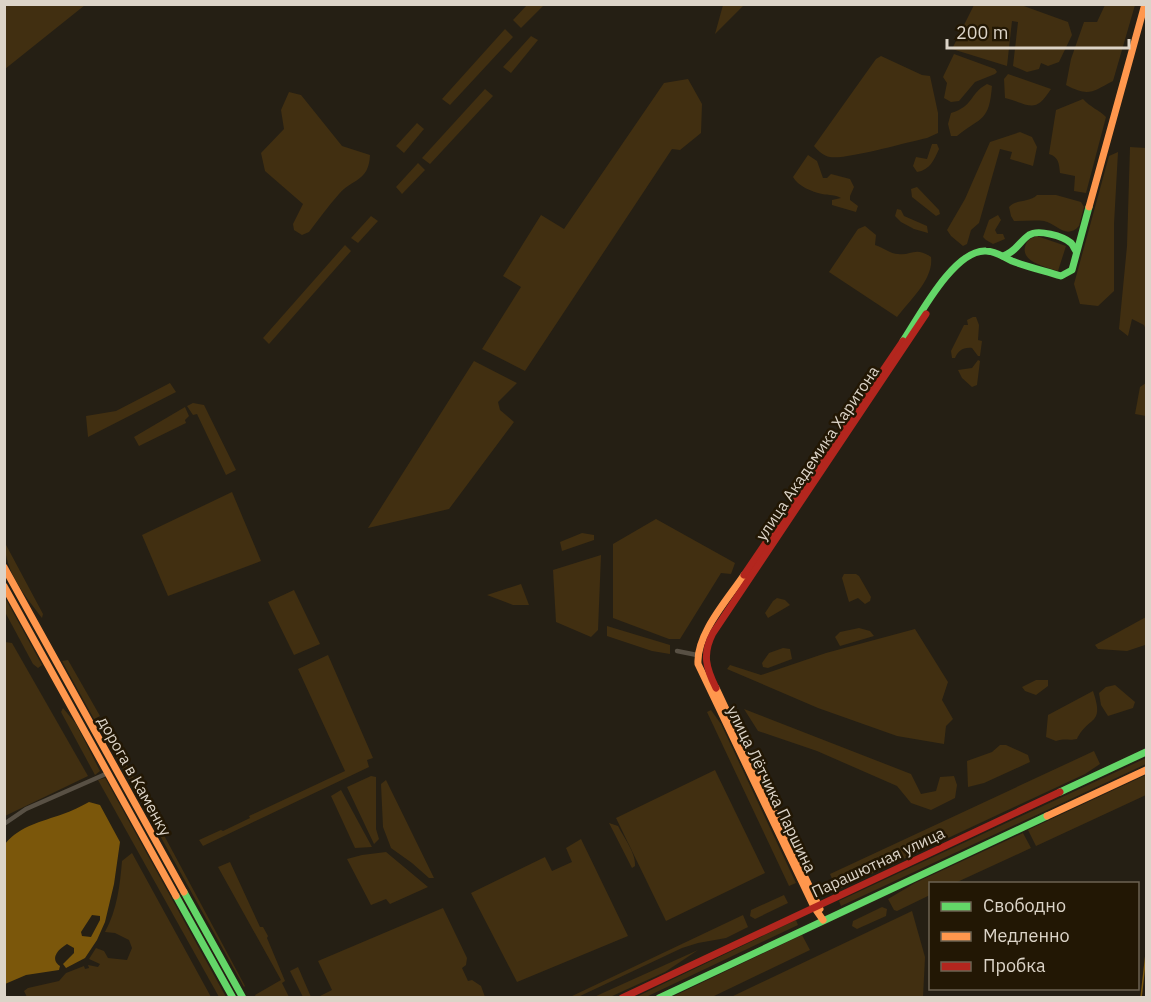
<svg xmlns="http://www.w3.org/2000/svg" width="1151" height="1002" font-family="'IBM Plex Sans',sans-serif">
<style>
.green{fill:#412f11}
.water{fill:#7b570b;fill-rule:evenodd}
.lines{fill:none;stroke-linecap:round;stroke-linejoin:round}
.stream{stroke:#7b570b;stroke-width:1.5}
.street{stroke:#585044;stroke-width:4.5}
.fast{stroke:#63d668;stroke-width:7}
.slow{stroke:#ff974d;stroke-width:7}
.jam{stroke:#b3261e;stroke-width:7}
.labels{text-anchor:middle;stroke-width:5;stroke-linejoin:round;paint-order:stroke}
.street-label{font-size:16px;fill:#dcd4c8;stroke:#221704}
</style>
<rect width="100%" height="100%" fill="#251f14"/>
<!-- green -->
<g class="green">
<path d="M5,4H85V5L5,69Z"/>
<path d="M527,5H544L521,28L513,20Z"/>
<path d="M723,5H744L715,34Z"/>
<path d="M974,5H1021L1068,22L1072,35L1059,62L1048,66L1041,63L1039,69L1027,72L1013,66L1018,22L1012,21L1007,66L952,49Z"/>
<path d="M1105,5H1135L1113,81C1092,92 1089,97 1066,85L1071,59L1084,22H1097Z"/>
<path d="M505,29L513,37L450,105L442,99Z"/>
<path d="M531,36L538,40L511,73L503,67Z"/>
<path d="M954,54L995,69L997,72L995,74L975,82L959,101L951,102L944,98L947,83L943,77Z"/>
<path d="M881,56L922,75L930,76L938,113V133L927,138C908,142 845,160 830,157C824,156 817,150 814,146L876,59Z"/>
<path d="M1008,74L1051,89C1035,114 1031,105 1005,98L1004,79Z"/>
<path d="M688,79L702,104L701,133L680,150L672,149L525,371L482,349L521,287L503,276L541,215L564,229L664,83Z"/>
<path d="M987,84L992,86C989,122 982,116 957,136H951L948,124L951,113C974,106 969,94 987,84Z"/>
<path d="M485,89L493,96L430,164L422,158Z"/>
<path d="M289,92L301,95L342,146L370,155C369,182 351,179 339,194C328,206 319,219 309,232L302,235L294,230L293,224L303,204L265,171L261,153L284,129L281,110Z"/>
<path d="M1083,99C1090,107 1099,110 1106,117L1086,193L1074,191L1075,176L1060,173C1059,164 1059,157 1049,154L1056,110Z"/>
<path d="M417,123L424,129L404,153L396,146Z"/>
<path d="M1020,132L1032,137L1037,147L1033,166L1010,159L1012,152L1000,149L979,223L971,230L967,244L963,246L951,236L947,230L965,199L990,142Z"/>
<path d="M932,144H937L939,149C934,160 930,170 917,172L913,166L916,157L927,159Z"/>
<path d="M1130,147L1146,148V330L1144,325L1132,319L1128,336L1119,329L1127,246Z"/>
<path d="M1118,152L1114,224V291L1098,306L1080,304L1074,284L1109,156Z"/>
<path d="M808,155L817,161L823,178H827L831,174L850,179L854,187L850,196V200L858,206L856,212L832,205V200L841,198C834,194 830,196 822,194C812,192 798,186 793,177Z"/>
<path d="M418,163L425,170L402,194L396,187Z"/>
<path d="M917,187L939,210L940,214L936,216L912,197L911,189Z"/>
<path d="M1037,195H1056L1081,202L1084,207L1079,226C1066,240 1057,224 1044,221C1035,220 1024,221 1014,221L1011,216L1009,207C1016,199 1029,203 1037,195Z"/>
<path d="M897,209L901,210L904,216L927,226L928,233L914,229L901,222L895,216Z"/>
<path d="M998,215L1001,220L995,230L997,234H1003L1005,239L993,244L986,240L983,237L989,220Z"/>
<path d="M371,216L378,221L358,243L351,238Z"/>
<path d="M865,226L876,235L875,245C882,247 891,254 898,254C911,256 915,246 931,257C934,279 909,301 897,317L829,272L858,229Z"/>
<path d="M1037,236L1066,246L1058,271C1047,267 1018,262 1026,244C1028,239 1032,238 1037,236Z"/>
<path d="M345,245L351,251L269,344L263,338Z"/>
<path d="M973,317H976L979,325L978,340L982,341L980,356H978L972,348C963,347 958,351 955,358H952L951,351L964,325H968L967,320Z"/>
<path d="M978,360L980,361L977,385L972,387L962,378L958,370L972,368Z"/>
<path d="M474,361L517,383L498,402L500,410L514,422L449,509L368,528Z"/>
<path d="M170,383L176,392L88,437L86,416L116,411Z"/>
<path d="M1146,383V416L1135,414L1140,387Z"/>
<path d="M193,403L204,405L236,470L226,475L197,414L193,415L187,406Z"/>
<path d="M185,407L189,416L185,420L186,423L139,446L134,437Z"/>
<path d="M232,492L261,561L168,596L142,535Z"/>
<path d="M656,519L735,563L731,574L721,573L680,639H669L613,618V544Z"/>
<path d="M582,533L594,535V540L562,551L560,542Z"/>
<path d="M5,543L43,614L42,618C26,597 4,570 5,543Z"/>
<path d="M601,555L598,630L591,637L556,622L553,570Z"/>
<path d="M844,574H856L859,576L871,597L870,601L865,604L858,598L849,602L842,578Z"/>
<path d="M521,584L529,605H513L487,595Z"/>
<path d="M294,590L320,644L294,655L268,602Z"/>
<path d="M4,596L42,665L38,668L33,664L5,612Z"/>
<path d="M777,598L785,600L790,605L768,618L765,613L773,601Z"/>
<path d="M1146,617L1145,645L1127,651L1098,649L1095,645Z"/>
<path d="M607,626L670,645V654L652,651L607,636Z"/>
<path d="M859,628L870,631L874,636L840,646L835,637L840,632Z"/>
<path d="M915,629L948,682L942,700L953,719L946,726L944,744L897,736L818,708L727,669L730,665L761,675L826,653Z"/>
<path d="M5,642L12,643L88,776L5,816Z"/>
<path d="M783,648L790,649L792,659L768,668L763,667L762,663L769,653Z"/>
<path d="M328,655L373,758L367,760L369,767L203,846L199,840L221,830L223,831L250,818L249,816L345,771L298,669Z"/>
<path d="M68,660L100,716L94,719L62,661Z"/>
<path d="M1036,680H1048V686L1036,695L1025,691L1022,687Z"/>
<path d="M1115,685L1135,702L1133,708L1108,716L1101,705L1099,693L1106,687Z"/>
<path d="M1093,691C1105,726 1089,715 1077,739C1068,741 1066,738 1056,741L1046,737L1048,715Z"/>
<path d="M63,708L76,724L100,771L95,775L61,712Z"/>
<path d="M744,709L911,774L921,794L936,791L940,777L954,776L957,785L955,798L931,810L911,803L897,786L817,751L758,731Z"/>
<path d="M711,710L721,724L796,883L789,886L707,712Z"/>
<path d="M103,721L134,778L129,779L98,725Z"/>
<path d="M1000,745H1006L1028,755L1030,762L984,783L968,787L967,761L992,752Z"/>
<path d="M1094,751L1100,764L1085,774L837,890L830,874Z"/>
<path d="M1146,758V764L841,906L839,901Z"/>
<path d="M715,770L765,873L666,921L616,818Z"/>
<path d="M1146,775V795L1036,846L1028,830Z"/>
<path d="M371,776L376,777V829L379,839L374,844L347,787Z"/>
<path d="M105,778L226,997H219L98,780Z"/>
<path d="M386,780L434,878H429L412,863L391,848L383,827L381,784Z"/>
<path d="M137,785L245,986L244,987L133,787Z"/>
<path d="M341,790L372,847L355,848L331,796Z"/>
<path d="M609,823L618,826C624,838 636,853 635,866L632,868Z"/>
<path d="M1023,833L1031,848L955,883L930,884V895L897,911L894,910L888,899L915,883Z"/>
<path d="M581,839L628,936L517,982L471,893L545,857L552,871L572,862L566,848Z"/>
<path d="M386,852L428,887L390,904L386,899L371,905L347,859L362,855Z"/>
<path d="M132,853L211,997H27L24,991L28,988L59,981L66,973L84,966L85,969L89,968L88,965L98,967L100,964L89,959L96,948L104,951L108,958L127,960L132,948L129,940L115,933L105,932C117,910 120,885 122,861Z"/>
<path d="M230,862L260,927H263L268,936L267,938L285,981L282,983L289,997H256L255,995L281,980L218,867Z"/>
<path d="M784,895L788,903L755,919L750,916L751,910Z"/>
<path d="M882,907L887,909L886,916L857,929L852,926L853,921Z"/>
<path d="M443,908L467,958L466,965L462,968L468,981L472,980L481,986L485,997H318L332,990L318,961Z"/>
<path d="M912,911L925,957L923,997H731Z"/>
<path d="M743,915L748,927L726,938L698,943L682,948L578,997H570Z"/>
<path d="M796,920L798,925L646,997L634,998Z"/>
<path d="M802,935L810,950L712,997H672Z"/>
<path d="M698,950L665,972L610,997H594Z"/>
<path d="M298,967L311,997H303L290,971Z"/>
</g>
<!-- water -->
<path class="water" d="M89,802L100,805L120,842L114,884L105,922L97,940L85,958L66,968L63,964L74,953V948L67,944C57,950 50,959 60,966L59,970L26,975L5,984V844C21,825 41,822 63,814C72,811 81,806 89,802ZM92,915L100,916V920L91,937L82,936L81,932Z"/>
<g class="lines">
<!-- stream -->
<path class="stream" d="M1141,998L1146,954"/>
<!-- street -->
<g class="street">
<path d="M677,651L697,655"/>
<path d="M4,824L26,809L108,773"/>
</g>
<!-- fast -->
<g class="fast">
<path d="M1003,256C1016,252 1019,242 1029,235C1038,229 1063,236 1071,243C1073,245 1074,248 1076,251"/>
<path d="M903,341C919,317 954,249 986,251C996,251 1003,257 1012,261C1028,267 1045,271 1061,276L1072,270L1089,207"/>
<path d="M1060,792L1146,752"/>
<path d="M184,892L243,998"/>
<path d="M176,896L233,998"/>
<path d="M659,998L1047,816"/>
</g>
<!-- slow -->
<g class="slow">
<path d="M1089,207L1145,4"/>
<path d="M4,567L184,892"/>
<path d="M744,575C728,599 696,634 698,664L814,907L823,920"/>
<path d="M4,586L176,896"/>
<path d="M716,688L820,909"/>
<path d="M1047,816L1146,770"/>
</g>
<!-- jam -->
<g class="jam">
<path d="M744,575L903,341"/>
<path d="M716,688C706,668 702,654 713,633L926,314"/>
<path d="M622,998L1060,792"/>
</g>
</g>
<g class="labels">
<!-- street labels -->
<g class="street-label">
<text transform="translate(817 453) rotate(-56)" y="6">улица Академика Харитона</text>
<text transform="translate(135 776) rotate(61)" y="6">дорога в Каменку</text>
<text transform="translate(772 789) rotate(64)" y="6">улица Лётчика Паршина</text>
<text transform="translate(878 862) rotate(-25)" y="6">Парашютная улица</text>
</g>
</g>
<!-- border -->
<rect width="1151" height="1002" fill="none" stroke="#dcd4c8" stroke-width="12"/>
<!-- legend -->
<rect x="929" y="882" width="210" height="108" fill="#221704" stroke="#6c6352" stroke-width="1.5"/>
<rect x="941" y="902" width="30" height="9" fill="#63d668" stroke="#6c6352" stroke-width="1.5"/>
<text x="983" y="912" font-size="18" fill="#dcd4c8">Свободно</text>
<rect x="941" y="932" width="30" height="9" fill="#ff974d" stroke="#6c6352" stroke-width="1.5"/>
<text x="983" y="942" font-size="18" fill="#dcd4c8">Медленно</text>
<rect x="941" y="962" width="30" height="9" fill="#b3261e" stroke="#6c6352" stroke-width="1.5"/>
<text x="983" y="972" font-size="18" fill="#dcd4c8">Пробка</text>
<!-- scale -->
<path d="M947 39v9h182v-9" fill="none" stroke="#dcd4c8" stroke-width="3"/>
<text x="956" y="39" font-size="18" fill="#dcd4c8" stroke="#221704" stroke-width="4.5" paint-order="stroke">200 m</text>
</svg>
